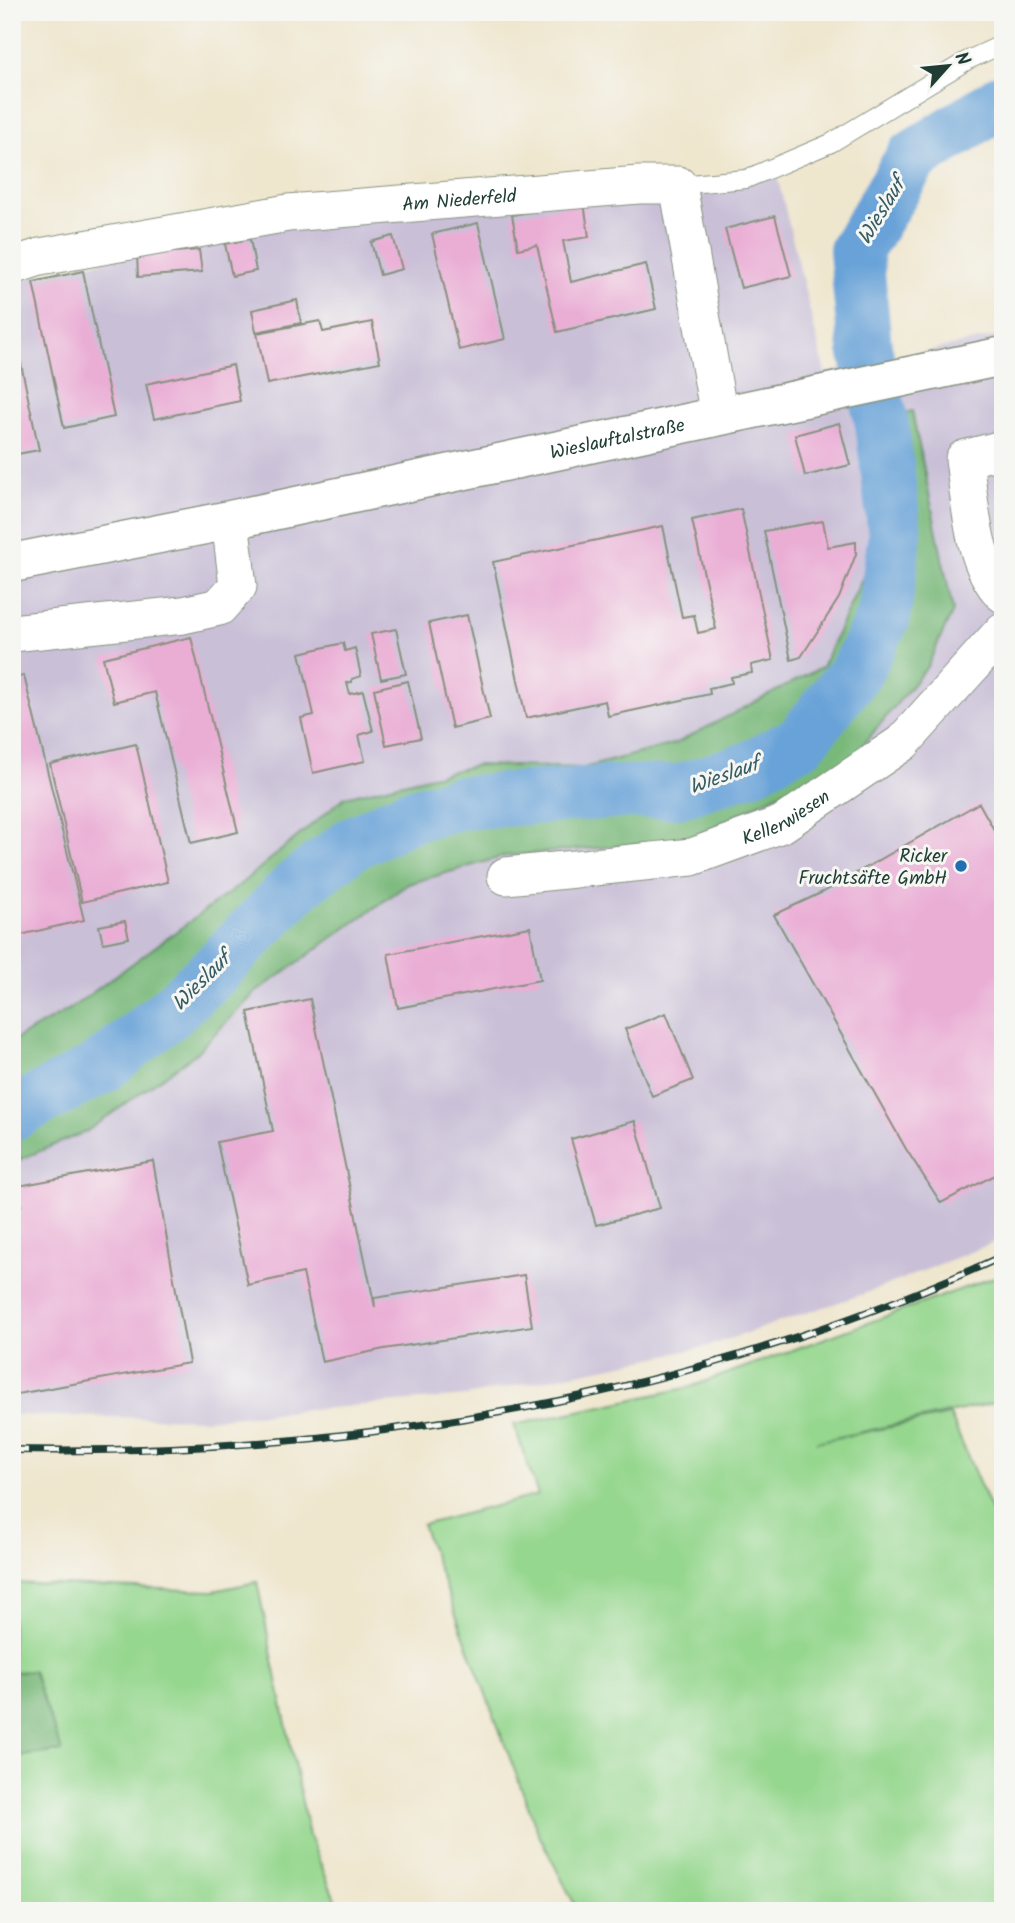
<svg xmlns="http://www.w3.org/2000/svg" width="1015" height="1923" font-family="Kalam,sans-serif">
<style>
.industrial{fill:#c9bfd7}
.green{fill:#95d78e;stroke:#5a8a61;stroke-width:2}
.forest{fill:#78b879;stroke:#4c7a56;stroke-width:2}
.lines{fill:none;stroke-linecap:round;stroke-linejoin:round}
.river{stroke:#68a2d8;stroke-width:54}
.building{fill:#eaaed5}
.service-casing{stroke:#879281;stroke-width:20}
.minor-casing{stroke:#879281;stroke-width:39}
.tertiary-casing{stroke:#879281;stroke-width:41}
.service{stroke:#fff;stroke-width:18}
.minor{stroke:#fff;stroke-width:37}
.tertiary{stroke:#fff;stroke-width:38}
.rail-casing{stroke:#1f3d34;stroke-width:8}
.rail{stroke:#f6f6f2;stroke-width:5;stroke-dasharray:16;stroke-linecap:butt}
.poi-dot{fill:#1f6fb2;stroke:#f6f6f2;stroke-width:2.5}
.labels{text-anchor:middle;stroke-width:6;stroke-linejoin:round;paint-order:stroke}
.street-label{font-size:19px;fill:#1f3d34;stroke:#f6f6f2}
.poi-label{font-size:19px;fill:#1f3d34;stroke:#f6f6f2;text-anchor:end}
.water-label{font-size:21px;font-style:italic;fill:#355b65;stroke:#f6f6f2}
</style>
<rect width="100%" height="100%" fill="#f6f6f2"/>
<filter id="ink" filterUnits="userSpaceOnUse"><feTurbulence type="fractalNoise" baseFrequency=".0143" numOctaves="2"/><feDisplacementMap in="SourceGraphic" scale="14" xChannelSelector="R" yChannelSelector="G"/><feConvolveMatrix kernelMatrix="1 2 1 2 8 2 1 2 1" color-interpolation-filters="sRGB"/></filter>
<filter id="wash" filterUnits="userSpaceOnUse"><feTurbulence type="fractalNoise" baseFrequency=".00686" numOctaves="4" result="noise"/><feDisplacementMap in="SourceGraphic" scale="28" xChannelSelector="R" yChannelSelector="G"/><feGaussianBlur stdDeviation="1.57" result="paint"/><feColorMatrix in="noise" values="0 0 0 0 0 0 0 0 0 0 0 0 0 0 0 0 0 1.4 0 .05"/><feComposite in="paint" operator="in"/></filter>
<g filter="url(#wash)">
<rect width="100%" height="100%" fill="#efe6ce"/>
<!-- industrial -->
<path class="industrial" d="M777,175L825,373L1003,335V1239L875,1290L705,1347L466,1396L207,1419L12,1415V1163L87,1131L195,1054L255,993L408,884L505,856L687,840L927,667L860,424L871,559L822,667L677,743L583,768L477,765L345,797L237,887L70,1009L12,1041V281L264,225L417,210L713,194Z"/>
<!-- green -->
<g class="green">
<path d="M1003,1274V1401L816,1442L950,1415L1003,1539V1911H578L539,1835L422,1525L538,1495L514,1425L690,1387Z"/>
<path d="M257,1582L309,1836L340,1911H12V1757L61,1751L33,1672H12V1583L213,1591Z"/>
</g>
<!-- forest -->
<g class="forest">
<path d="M912,411L953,611L927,667L854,756L687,840L505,856L408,884L255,993L195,1054L87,1131L12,1163V1041L70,1009L237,887L345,797L477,765L583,768L677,743L822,667L871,559L860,425Z"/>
<path d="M33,1671L62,1751L12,1757V1672Z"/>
</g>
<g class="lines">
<!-- river -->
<path class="river" d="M12,1114L100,1068L168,1014L219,966L296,886L350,845L406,817L457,803L614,792L680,791L750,768L801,741L856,671L884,616L895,534L882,424L865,348L856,251L912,158L1003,100"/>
</g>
<g id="blocks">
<!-- building -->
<g class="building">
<path d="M584,203L589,237L563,241L571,282L646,264L656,309L557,332L537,245L518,249L512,215Z"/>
<path d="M775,216L791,276L741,288L725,229Z"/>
<path d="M478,223L505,339L459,350L432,234Z"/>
<path d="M393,236L402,269L380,275L371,242Z"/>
<path d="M250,239L256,271L232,276L225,244Z"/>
<path d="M199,250L202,272L138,277L137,255Z"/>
<path d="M83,271L114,417L64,428L33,282Z"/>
<path d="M297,300L301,323L256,332L252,310Z"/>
<path d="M320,321L323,332L372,322L380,362L267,384L257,333Z"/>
<path d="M13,326L39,450L12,455V327Z"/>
<path d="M233,365L240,401L154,419L146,384Z"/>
<path d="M839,423L850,465L805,476L795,435Z"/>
<path d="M741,509L773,660L751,665L752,673L731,677L732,683L709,688L710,694L608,716L605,701L526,718L493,562L663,526L682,617L694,615L698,633L716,629L692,520Z"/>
<path d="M823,521L828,547L856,542V554L839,598L801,657L791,660L764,531Z"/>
<path d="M467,615L490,719L452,728L429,623Z"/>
<path d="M396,629L406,674L381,679L371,634Z"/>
<path d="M191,637L238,832L191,843L155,692L114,702L103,658Z"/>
<path d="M343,643L345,651L355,648L361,676L352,679V682L347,683L350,694L363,691L373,731L359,735L365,761L313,773L301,718L314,715L300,653Z"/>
<path d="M24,676L84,920L12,937V678Z"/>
<path d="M408,681L421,738L386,745L374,689Z"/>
<path d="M136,744L168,882L82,902L50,764Z"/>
<path d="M979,803L1003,846V1171L941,1203L906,1149L774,915L825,891Z"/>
<path d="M125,921L129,938L103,943L99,926Z"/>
<path d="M530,927L540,980L398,1008L388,954Z"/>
<path d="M310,999L375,1307L374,1298L524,1275L532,1326L384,1349L322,1362L303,1273L248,1285L217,1142L273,1131L248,1012Z"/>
<path d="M666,1013L693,1080L652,1096L625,1029Z"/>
<path d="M635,1121L660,1208L596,1225L571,1139Z"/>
<path d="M153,1161L189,1363L12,1395V1208L21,1206L18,1186Z"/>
</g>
</g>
</g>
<g filter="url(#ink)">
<use href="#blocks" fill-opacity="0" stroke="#879281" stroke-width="2"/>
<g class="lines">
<!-- service casing -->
<g class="service-casing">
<path id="service" d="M678,185L746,179L831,143L968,60L1003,44"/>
</g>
<!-- minor casing -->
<g class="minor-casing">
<g id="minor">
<path id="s1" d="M12,266L40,257L288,213L639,185H678L719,416"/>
<path d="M1003,449L964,459C970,500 972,564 1003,594"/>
<path d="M12,633L183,615L219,607L238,586L230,520"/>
<path id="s2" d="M506,876L692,857L782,824L902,743L1003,631"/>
</g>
</g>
<!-- tertiary casing -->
<g class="tertiary-casing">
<g id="tertiary">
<path id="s3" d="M12,563L230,520L1003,356"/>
</g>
</g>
<!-- service -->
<use href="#service" class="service"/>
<!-- minor -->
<use href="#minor" class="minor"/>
<!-- tertiary -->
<use href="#tertiary" class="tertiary"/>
<!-- rail casing -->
<g class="rail-casing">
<path id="rail" d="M12,1450C353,1456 691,1399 1003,1256"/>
</g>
<!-- rail -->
<use href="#rail" class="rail"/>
</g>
</g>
<!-- markers -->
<circle class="poi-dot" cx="961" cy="866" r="7"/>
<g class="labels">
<!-- street labels -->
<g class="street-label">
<text dy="7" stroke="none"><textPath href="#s1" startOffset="453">Am Niederfeld</textPath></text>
<text dy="7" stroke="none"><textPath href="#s3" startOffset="618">Wieslauftalstraße</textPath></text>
<text dy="7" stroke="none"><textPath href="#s2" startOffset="289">Kellerwiesen</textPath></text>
</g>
<!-- poi labels -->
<g class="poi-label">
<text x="947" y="862">Ricker<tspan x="947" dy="22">Fruchtsäfte GmbH</tspan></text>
</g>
<!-- water labels -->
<g class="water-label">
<text transform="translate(881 211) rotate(-59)" y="7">Wieslauf</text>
<text transform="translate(724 775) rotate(-20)" y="7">Wieslauf</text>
<text transform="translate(201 981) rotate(-45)" y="7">Wieslauf</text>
</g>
</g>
<!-- margin -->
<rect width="1015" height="1923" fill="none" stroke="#f6f6f2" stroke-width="42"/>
<!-- north arrow -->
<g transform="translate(948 66) rotate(63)" stroke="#f6f6f2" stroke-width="5" paint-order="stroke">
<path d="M0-5L12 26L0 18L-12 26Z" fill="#1f3d34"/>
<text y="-10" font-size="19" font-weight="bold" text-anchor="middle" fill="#1f3d34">N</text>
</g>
</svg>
